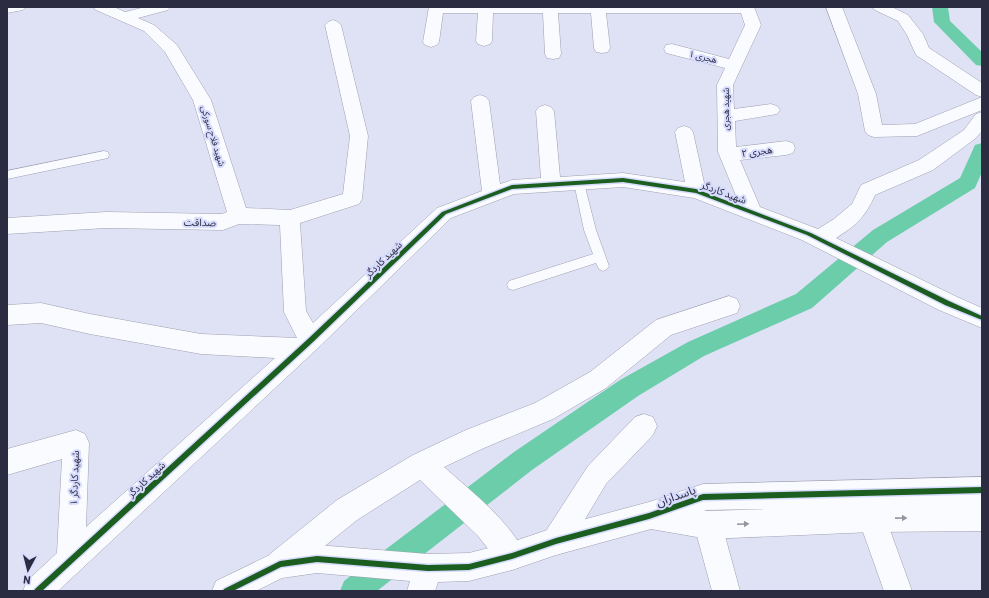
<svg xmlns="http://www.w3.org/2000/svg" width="989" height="598" font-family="Barlow,'Noto Sans Arabic',sans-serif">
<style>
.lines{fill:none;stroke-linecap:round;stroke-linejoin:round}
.canal{fill:#6ccdab;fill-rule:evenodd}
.lane-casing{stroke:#9e9fb1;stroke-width:1}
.street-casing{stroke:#9e9fb1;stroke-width:1}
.secondary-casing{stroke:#9e9fb1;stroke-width:1}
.lane{fill:#fafbfe;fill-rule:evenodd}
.street{fill:#fafbfe;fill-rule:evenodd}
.secondary{fill:#fafbfe;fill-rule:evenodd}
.cycleway-casing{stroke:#d7dbfd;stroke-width:3}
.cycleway{fill:#1b5e20;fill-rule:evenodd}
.oneway{fill:#9294a0}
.labels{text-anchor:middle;stroke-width:4;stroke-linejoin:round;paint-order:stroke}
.far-street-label{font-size:9px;fill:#2b2c41;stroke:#d7dbfd}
.street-label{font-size:10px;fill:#2b2c41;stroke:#d7dbfd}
.near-street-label{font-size:12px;fill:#2b2c41;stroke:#d7dbfd}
</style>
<rect width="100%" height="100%" fill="#dfe2f5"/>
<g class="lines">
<!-- canal -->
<g class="canal">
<path d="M932,7H948L950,21L982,52V66L976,65L937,25L934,22Z"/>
<path d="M982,143V172L975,188L887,242L812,308L704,356L638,396L532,470L377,591H340L344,581L514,452L620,380L688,342L796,294L873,230L960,178L975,145Z"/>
</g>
<!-- lane casing -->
<g class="lane-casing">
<g id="lane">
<path d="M104,151L108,152L109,155L108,158L7,179V171Z"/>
<path d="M579,179L583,180L584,183L596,230L609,266L607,269L603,271L599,269L596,263L513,290L509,289L507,285L509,281L593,254L584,230L574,183L575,180Z"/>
</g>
</g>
<!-- street casing -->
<g class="street-casing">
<g id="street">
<path d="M7,7H26L23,10L7,13Z"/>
<path d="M93,7H114L125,12L145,7H171L168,10L138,18L154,25L177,45L211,100L246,208L290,210L343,194L350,136L325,25L328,22L333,20L338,22L341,25L368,136L362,199L359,204L300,223L306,311L313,323L437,208L482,191L471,101L474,97L480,95L486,97L489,101L500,184L512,180L541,178L536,111L539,107L545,105L551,107L554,111L560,177L623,173L685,182L675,132L678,128L684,126L690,128L693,132L705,187L737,198L718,152L717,85L725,68L666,53L664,49L666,45L672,44L729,59L745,25L741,13H606L610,48L608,52L602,53L596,52L594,48L591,13H558L561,54L559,58L553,59L547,58L545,54L543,13H493L492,41L490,44L484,46L478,44L476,41L478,13H443L439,42L437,45L431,47L425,45L423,42L429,7H754L761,25L733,85L734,109L771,104L777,106L780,110L777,114L735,121L736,147L786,141L793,143L795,148L793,153L786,155L740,160L760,207L818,229L834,219L852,204L861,185L919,160L964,130L976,114L982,112V131L976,138L933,170L875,195C865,217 857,225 836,238L955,296L982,308V328L939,310L802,240L694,198L623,187L514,194L451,218L319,347L58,591H23L27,581L57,553L62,459L7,475V449L76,430L85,434L89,443L86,527L275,358L201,354L90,334L41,323L7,325V305L41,303L90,314L201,334L297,338L284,312L280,225L239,224L223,230L106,228L7,234V218L106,212L222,214L227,212L193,100L165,52L144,31L96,10Z"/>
<path d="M826,7H842L876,94L882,125L915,124L982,97V110L917,136L874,137L868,135L865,131L858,94Z"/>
<path d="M872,7H892L908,15L923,34L929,48L982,83V97L976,95L916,55L907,35L898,21L875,10Z"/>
<path d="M729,296L737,299L740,306L737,313L671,335L606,388L553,419L484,448L444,467C471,491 512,523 526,556L522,566L512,570L502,566L478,536L420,480L357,520L290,574L280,578L270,574L266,564L270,554L337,500L413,455L466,430L535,403L590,372L656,320Z"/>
<path d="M644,414L653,417L657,426L653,435L606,484L566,551L556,555L546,551L542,541L546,531L588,466L635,417Z"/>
<path d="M872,504L882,508L912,591H884L858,518L862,508Z"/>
<path d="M708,511L718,515L722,525L740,591H712L694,525L698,515Z"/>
</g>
</g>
<!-- secondary casing -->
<g class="secondary-casing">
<path id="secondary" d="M982,477V503H975H982V531L872,532L708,539L651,529L556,555L512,570L469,581L438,582L435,591H407L410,581L317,573L282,578L256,591H212L216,581L280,550L317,545L428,554L469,553L512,542L556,527L649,502L703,484ZM771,509L708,511L703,510Z"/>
</g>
<!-- lane -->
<use href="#lane" class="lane"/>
<!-- street -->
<use href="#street" class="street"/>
<!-- secondary -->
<use href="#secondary" class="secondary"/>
<!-- cycleway casing -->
<g class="cycleway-casing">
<g id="cycleway">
<path d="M623,178L696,189L811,233L949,301L982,316V320L945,305L807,235L696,193L623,182L512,189L446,214L313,342L42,591H34L35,589L309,338L442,212L512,185Z"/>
<path d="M982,487V493L703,500L649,519L556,544L512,559L469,570L428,571L317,562L281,567L233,591H223L224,589L280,561L317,556L428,565L469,564L512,553L556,538L649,513L703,494Z"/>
</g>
</g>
<!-- cycleway -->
<use href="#cycleway" class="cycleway"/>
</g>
<!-- one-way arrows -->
<defs><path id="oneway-solid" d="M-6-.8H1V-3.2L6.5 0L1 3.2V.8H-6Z"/></defs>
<g class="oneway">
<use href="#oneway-solid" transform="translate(901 518) rotate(-1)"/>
<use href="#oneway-solid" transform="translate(743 524) rotate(-2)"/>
</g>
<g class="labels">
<!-- far-street labels -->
<g class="far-street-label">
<text transform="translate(703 57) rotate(14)" y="3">هجری ۱</text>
<text transform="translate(726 109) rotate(-90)" y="3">شهید هجری</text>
<text transform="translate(213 136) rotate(73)" y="3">شهید فلاح سورکی</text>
</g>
<!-- street labels -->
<g class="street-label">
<text transform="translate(757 151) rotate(-7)" y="4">هجری ۲</text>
<text transform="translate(724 192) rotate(20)" y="4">شهید کاردگر</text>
<text transform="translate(200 222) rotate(1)" y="4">صداقت</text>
<text transform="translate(383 259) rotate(-44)" y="4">شهید کاردگر</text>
<text transform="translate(74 478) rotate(-88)" y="4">شهید کاردگر ۱</text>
<text transform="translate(146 479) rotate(-43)" y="4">شهید کاردگر</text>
</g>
<!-- near-street labels -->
<g class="near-street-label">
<text transform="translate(676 496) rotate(-19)" y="4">پاسداران</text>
</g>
</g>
<!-- border -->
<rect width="989" height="598" fill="none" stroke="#2b2c41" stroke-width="16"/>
<!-- north arrow -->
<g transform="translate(28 570) rotate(187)" stroke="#d7dbfd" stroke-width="3" paint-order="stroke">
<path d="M0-3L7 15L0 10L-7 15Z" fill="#2b2c41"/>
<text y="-6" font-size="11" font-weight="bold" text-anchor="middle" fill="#2b2c41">N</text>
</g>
</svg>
